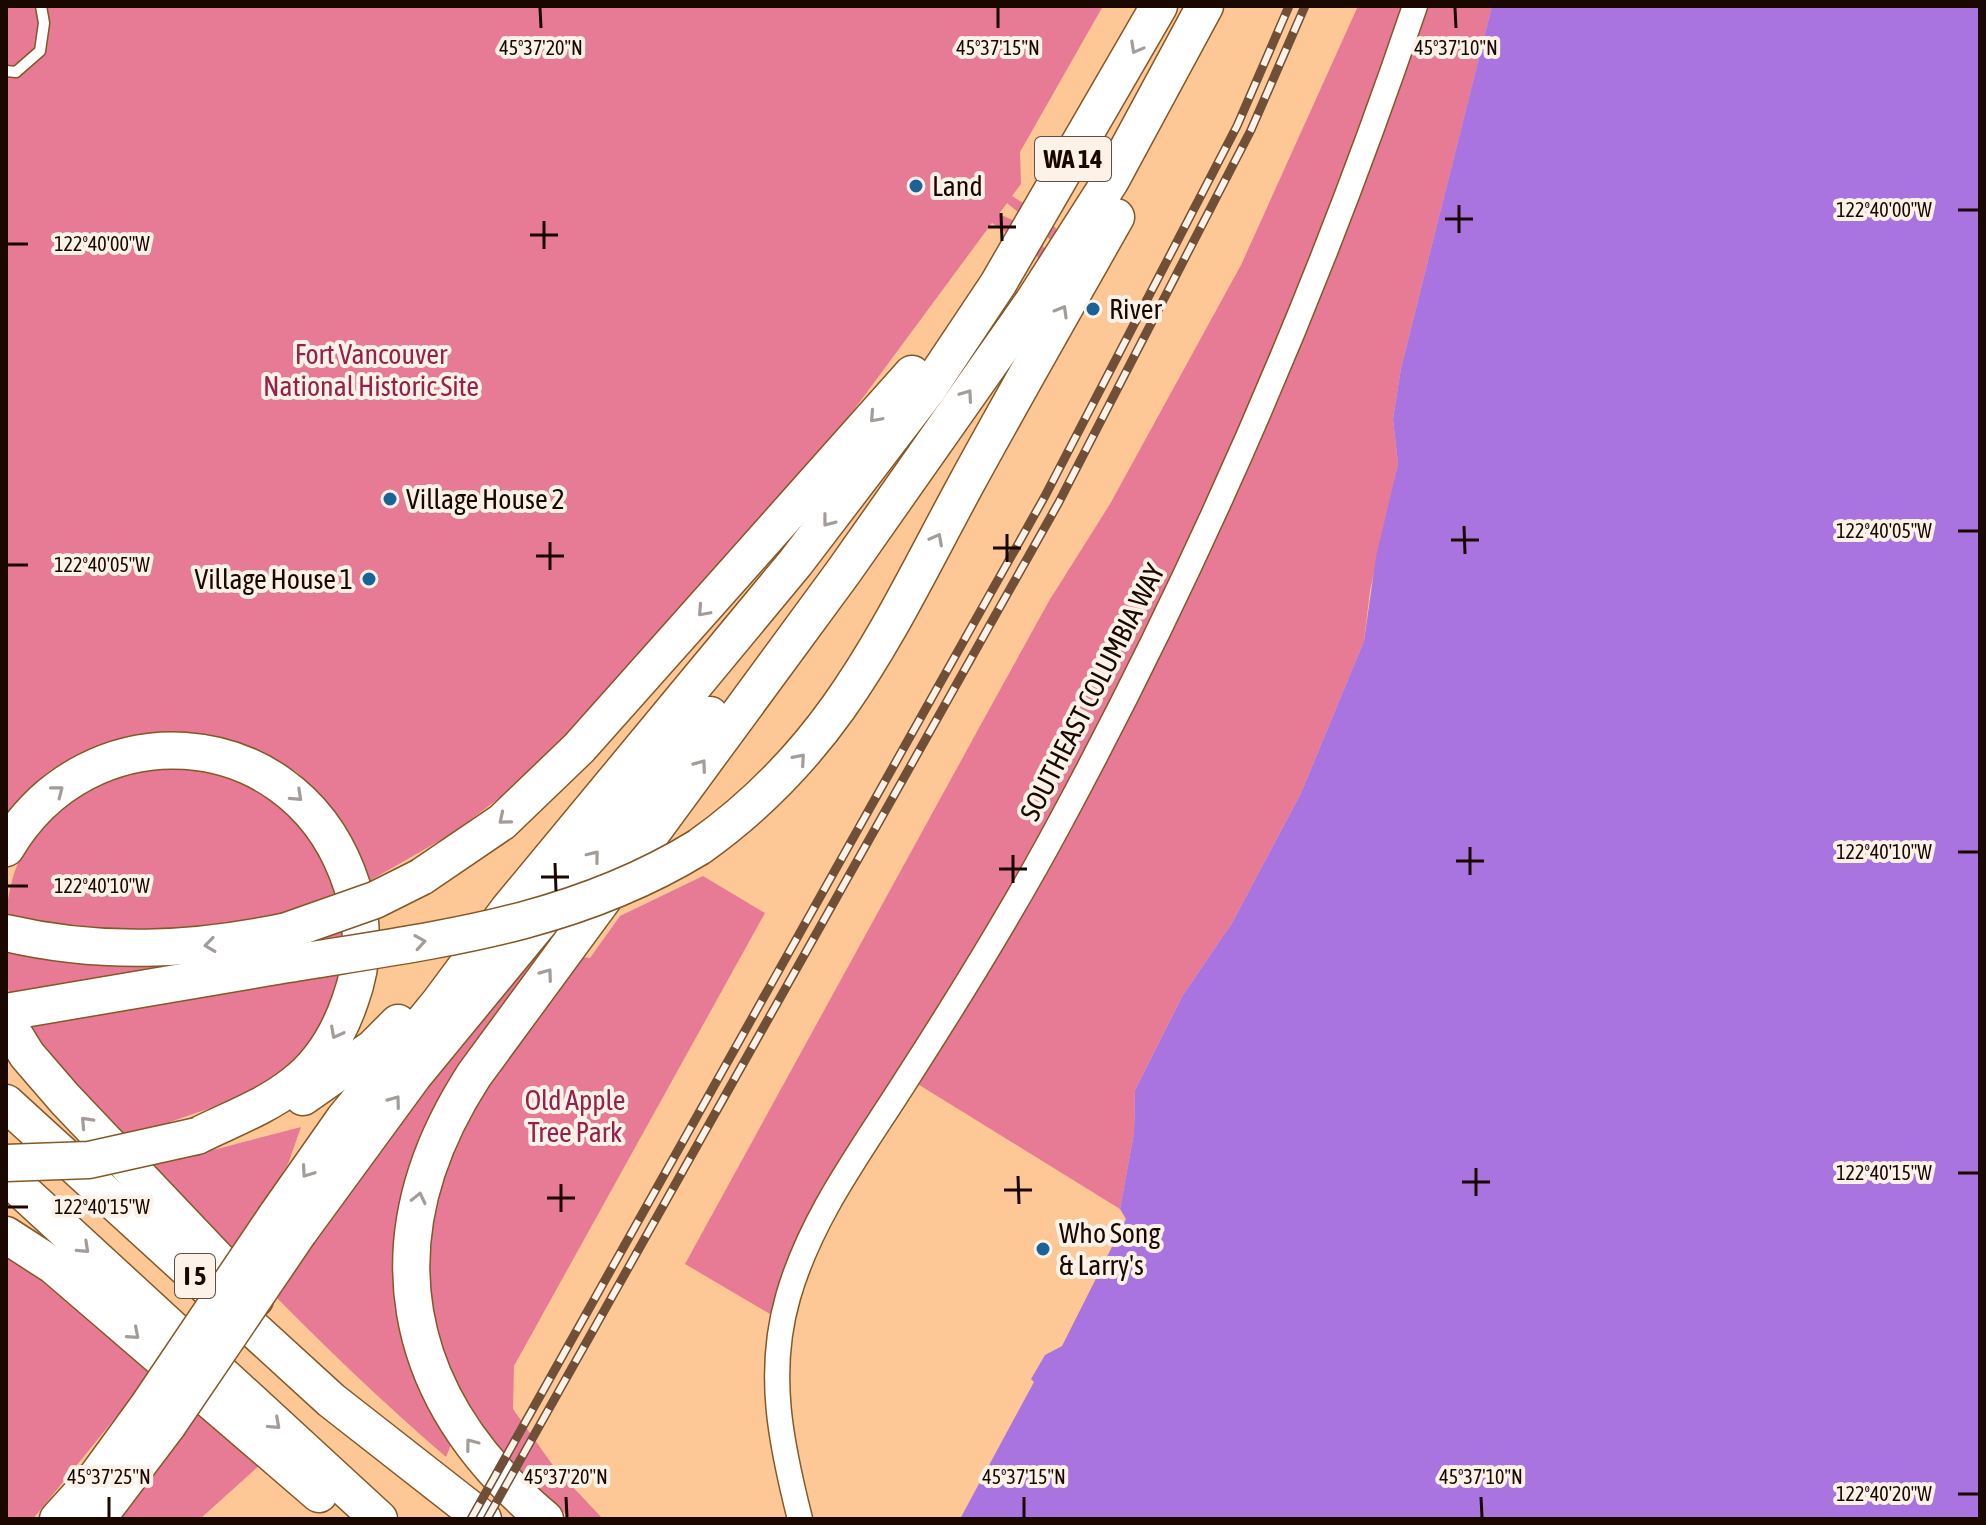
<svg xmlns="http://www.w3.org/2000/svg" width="1986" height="1525" font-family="'Asap Condensed',sans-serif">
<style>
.green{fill:#e77b96}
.water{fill:#a973e0}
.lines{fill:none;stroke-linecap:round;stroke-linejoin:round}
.service-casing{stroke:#855725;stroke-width:13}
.tertiary-casing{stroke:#855725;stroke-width:27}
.motorway-casing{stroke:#855725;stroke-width:39}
.service{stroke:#fff;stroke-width:10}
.tertiary{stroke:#fff;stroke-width:24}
.motorway{stroke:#fff;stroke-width:36}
.rail-casing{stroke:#6f4f38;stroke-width:9}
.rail{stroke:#fdf2e8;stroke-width:6;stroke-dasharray:18;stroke-linecap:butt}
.motorway-bridge-casing{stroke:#855725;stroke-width:39;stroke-linecap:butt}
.motorway-bridge{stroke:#fff;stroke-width:36}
.oneway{stroke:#a39c99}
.ticks{fill:none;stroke:#190700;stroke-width:3}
.poi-dot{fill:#1b6397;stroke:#fdf2e8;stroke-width:3}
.labels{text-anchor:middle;stroke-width:8;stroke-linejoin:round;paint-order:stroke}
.shield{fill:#fdf2e8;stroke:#5d4e46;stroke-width:2}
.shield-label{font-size:26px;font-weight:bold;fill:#190700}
.poi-label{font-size:28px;fill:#190700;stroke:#fdf2e8;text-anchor:start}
.park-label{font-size:28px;fill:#952049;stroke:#fdf2e8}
.street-label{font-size:28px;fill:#190700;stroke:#fdf2e8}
.ticks-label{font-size:20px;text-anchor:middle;fill:#190700;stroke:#fdf2e8;stroke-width:8;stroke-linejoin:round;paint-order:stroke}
</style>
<rect width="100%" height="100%" fill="#fdc895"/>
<!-- green -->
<g class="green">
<path d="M6,6H1103L1020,152L1021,184L1012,196L1049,220L1059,232L1052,241L1007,203L999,214L1017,222L1055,258L1050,273L1033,251L992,223L825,449L647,649L522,781L453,833L364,884C355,861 316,791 299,774C293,768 281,764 273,760C207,724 115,729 52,769C34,781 18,808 6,825Z"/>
<path d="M1358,6H1492L1401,368L1393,419L1398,464L1370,591L1364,641L1301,793L1232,923L1183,995L1135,1090L1134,1133L1120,1209L908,1078L835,1191L782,1321L685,1264L985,717L1049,601L1110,504L1241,265Z"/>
<path d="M162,765C193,770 234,772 262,789C276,798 300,813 309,826C316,835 320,849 325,859C358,930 347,1009 289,1065C257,1096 211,1107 170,1122L179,1159L301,1127L288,1164L250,1226L350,1185L551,934L568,928L403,1224L452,1442L446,1457C333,1360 230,1251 128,1143C90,1102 30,1050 11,998C3,977 6,954 6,932C6,828 69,787 162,765Z"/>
<path d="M703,876L765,913L514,1366L513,1409L554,1467L603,1519H571L493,1447L454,1389L426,1287L434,1189L484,1089L581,957L590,958L620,916Z"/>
<path d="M6,1257L75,1304L262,1463L200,1519H115L142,1385L33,1519H6Z"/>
</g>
<!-- water -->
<path class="water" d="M1492,6H1980V1519H960L1034,1382L1031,1379L1045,1355L1062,1346L1126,1219L1120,1209L1134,1133L1135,1090L1183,995L1232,923L1301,793L1364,641L1376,557L1398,464L1393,419L1401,368Z"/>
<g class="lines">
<!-- service casing -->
<g class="service-casing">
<path id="service" d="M6,71L16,72L40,51L44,23L41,6"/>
</g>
<!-- tertiary casing -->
<g class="tertiary-casing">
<path id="tertiary" d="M800,1519C781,1444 766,1373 788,1297C811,1216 864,1147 908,1077C962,993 1015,907 1062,819C1202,559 1320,286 1415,6"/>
</g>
<!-- motorway casing -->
<g class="motorway-casing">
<g id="motorway">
<path d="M699,847C837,749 887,630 965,486C1014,396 1065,307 1116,217"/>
<path d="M6,848C88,709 288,720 347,872C364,914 366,958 350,1001C339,1033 321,1064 293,1085C265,1107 229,1120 197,1136"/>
<path d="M421,877L502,822L579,748L912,374"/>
<path d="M6,933C101,955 192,951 287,931"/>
<path d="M6,1012L288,964"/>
<path d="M6,1021L27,1055L65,1099L255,1299"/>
<path d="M303,1097L373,1048L398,1023"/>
<path d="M6,1103L331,1400L483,1519"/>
<path d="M6,1176L379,1519"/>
<path d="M276,1216L344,1119L439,1003L508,910L796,562L928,389L998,284L1159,6"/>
<path d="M299,1232L414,1075L710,715"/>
<path d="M6,1235L54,1266L319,1494"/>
<path d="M58,1519L97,1476L148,1406"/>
<path d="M97,1519L168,1425"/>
<path d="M545,1519C398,1396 369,1238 474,1075L844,571L1033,302L1111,180L1205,6"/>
</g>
</g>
<!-- service -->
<use href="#service" class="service"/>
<!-- tertiary -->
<use href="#tertiary" class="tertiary"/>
<!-- motorway -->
<use href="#motorway" class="motorway"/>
<!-- rail casing -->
<g class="rail-casing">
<g id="rail">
<path d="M471,1519L1045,496L1237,126L1289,6"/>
<path d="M487,1519L1059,502L1251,130L1305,6"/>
</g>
</g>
<!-- rail -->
<use href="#rail" class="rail"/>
<!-- motorway-bridge casing -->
<g class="motorway-bridge-casing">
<g id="motorway-bridge">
<path d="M287,931L375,900L421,877"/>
<path d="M288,964C434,940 570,926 699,847"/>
<path d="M6,1163L89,1160L197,1136"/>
<path d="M148,1406L276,1216"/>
<path d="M168,1425L299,1232"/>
</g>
</g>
<!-- motorway-bridge -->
<use href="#motorway-bridge" class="motorway-bridge"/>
</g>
<!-- one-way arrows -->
<defs><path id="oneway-chevron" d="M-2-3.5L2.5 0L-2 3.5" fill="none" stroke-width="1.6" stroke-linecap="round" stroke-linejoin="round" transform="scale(2)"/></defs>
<g class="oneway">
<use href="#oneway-chevron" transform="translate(1136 48) rotate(119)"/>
<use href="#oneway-chevron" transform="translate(1062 311) rotate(-60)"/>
<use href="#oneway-chevron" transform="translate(967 395) rotate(-55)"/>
<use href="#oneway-chevron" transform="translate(875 417) rotate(132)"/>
<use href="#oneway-chevron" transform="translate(828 521) rotate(128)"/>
<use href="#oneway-chevron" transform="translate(937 539) rotate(-62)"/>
<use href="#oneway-chevron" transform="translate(703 611) rotate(132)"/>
<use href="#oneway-chevron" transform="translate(800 759) rotate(-49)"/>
<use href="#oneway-chevron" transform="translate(701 765) rotate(-54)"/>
<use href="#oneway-chevron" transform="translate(58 791) rotate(-38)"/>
<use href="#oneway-chevron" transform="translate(297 796) rotate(43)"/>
<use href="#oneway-chevron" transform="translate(504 819) rotate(140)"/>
<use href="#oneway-chevron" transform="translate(594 856) rotate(-51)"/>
<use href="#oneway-chevron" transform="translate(420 942) rotate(-9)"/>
<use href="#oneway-chevron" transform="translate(210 945) rotate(172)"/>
<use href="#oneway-chevron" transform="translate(547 974) rotate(-54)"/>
<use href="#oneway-chevron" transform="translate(336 1033) rotate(118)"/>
<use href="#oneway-chevron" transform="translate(395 1101) rotate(-54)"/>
<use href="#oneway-chevron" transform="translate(86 1122) rotate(-133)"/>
<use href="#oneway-chevron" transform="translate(307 1172) rotate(125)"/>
<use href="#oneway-chevron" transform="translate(419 1198) rotate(-77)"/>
<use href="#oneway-chevron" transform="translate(84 1248) rotate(43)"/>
<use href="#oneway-chevron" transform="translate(134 1334) rotate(41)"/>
<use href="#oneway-chevron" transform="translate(275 1424) rotate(42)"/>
<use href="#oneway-chevron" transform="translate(471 1444) rotate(-127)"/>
</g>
<!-- ticks -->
<path class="ticks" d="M540,8L541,28M998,8V28M1455,8L1456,28M1459,205V233M1958,210H1978M1001,213L1002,241M1445,219H1473M544,221V249M988,227H1016M530,235H558M8,244H28M1464,526L1465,554M1958,531H1978M1007,534V562M1451,540H1479M550,542V570M993,548H1021M536,556H564M8,565H28M1470,847V875M1958,852H1978M1013,855V883M1456,861H1484M555,863L556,891M999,869H1027M541,877H569M8,886H28M1476,1168V1196M1958,1173H1978M1018,1176L1019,1204M1462,1182H1490M561,1184V1212M1004,1190H1032M547,1198H575M8,1207H28M1958,1494H1978M109,1497V1517M566,1497L567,1517M1024,1497V1517M1481,1497L1482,1517"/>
<!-- markers -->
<g class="poi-dot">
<circle cx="916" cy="186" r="8"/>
<circle cx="1093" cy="309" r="8"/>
<circle cx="390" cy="499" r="8"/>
<circle cx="369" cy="579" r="8"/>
<circle cx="1043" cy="1249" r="8"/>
</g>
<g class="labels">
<!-- shield labels -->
<g class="shield">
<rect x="1035" y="137" width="76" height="44" rx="6"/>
<rect x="175" y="1254" width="40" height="44" rx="6"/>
</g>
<g class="shield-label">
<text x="1073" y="168">WA 14</text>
<text x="195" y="1285">I 5</text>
</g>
<!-- poi labels -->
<g class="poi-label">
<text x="932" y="196">Land</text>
<text x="1109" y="319">River</text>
<text x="406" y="509">Village House 2</text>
<text x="353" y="589" text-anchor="end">Village House 1</text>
<text x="1059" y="1243">Who Song<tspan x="1059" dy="32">&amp; Larry's</tspan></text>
</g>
<!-- park labels -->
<g class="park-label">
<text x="371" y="364">Fort Vancouver<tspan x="371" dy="32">National Historic Site</tspan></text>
<text x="575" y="1110">Old Apple<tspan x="575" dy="32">Tree Park</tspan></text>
</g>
<!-- street labels -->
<g class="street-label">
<text transform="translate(1092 692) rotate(-63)" y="10">SOUTHEAST COLUMBIA WAY</text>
</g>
</g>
<g class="ticks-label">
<text x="541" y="55">45°37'20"N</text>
<text x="998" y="55">45°37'15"N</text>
<text x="1456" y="55">45°37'10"N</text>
<text x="1884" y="217">122°40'00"W</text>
<text x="102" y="251">122°40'00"W</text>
<text x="1884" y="538">122°40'05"W</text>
<text x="102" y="572">122°40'05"W</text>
<text x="1884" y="859">122°40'10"W</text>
<text x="102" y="893">122°40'10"W</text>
<text x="1884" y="1180">122°40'15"W</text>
<text x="102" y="1214">122°40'15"W</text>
<text x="109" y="1484">45°37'25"N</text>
<text x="566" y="1484">45°37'20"N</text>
<text x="1024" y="1484">45°37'15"N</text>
<text x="1481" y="1484">45°37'10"N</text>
<text x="1884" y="1501">122°40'20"W</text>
</g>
<!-- border -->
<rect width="1986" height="1525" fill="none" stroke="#190700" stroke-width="16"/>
</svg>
